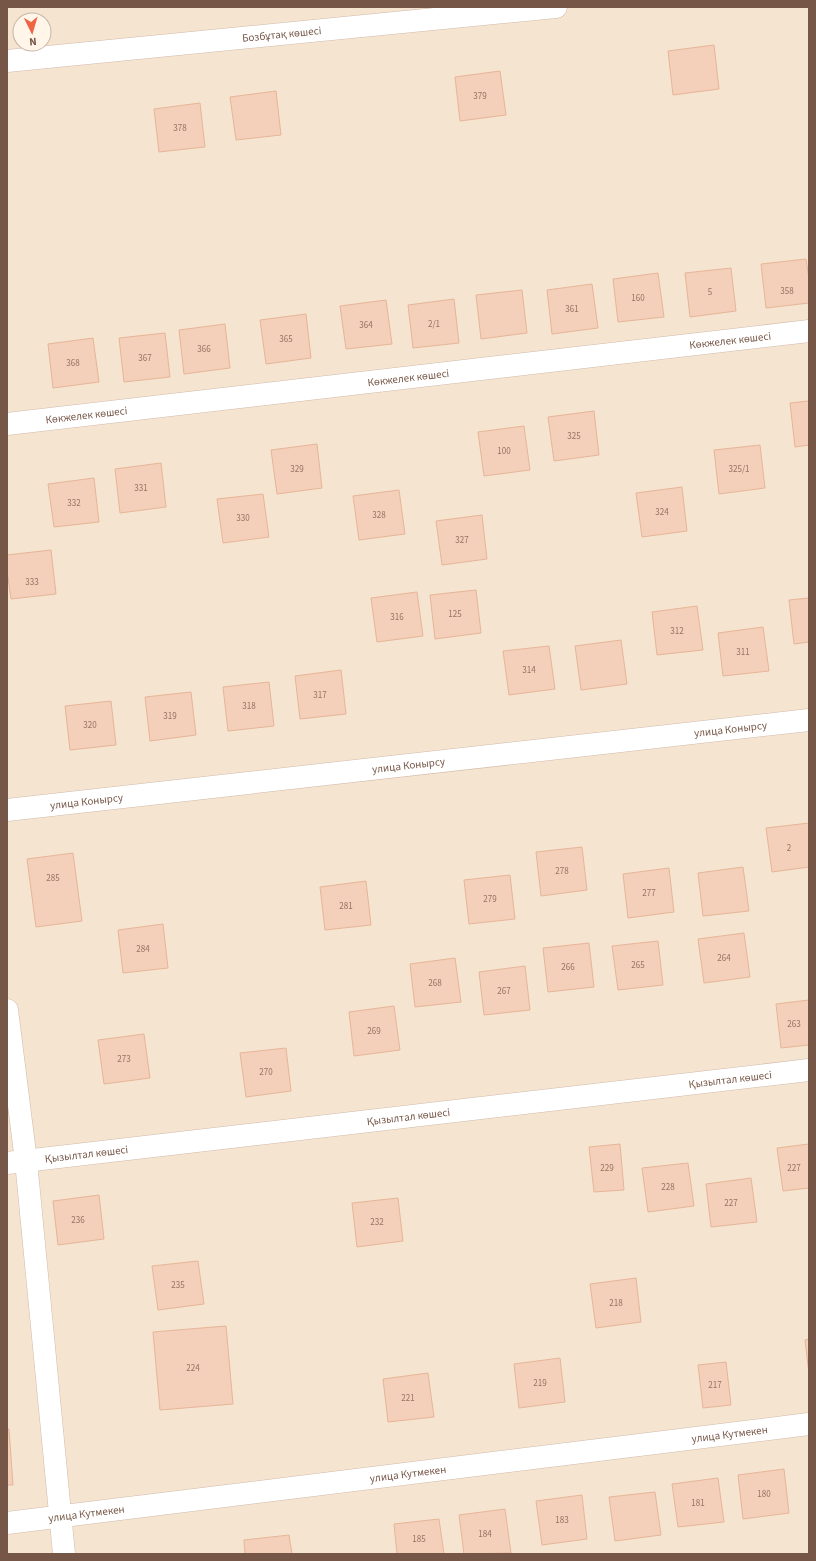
<svg xmlns="http://www.w3.org/2000/svg" width="816" height="1561" font-family="'Source Sans 3',sans-serif">
<style>
.residential{fill:#f5e4d0;fill-rule:evenodd}
.building{fill:#f4cfb9;stroke:#e7b598}
.lines{fill:none;stroke-linecap:round;stroke-linejoin:round}
.street-casing{stroke:#d1bbab;stroke-width:23}
.street{stroke:#fff;stroke-width:22}
.labels{text-anchor:middle;stroke-width:3.5;stroke-linejoin:round;paint-order:stroke}
.number-label{font-size:9px;fill:#967564}
.street-label{font-size:11px;fill:#765747;stroke:#fff6e9}
</style>
<rect width="100%" height="100%" fill="#fdf2e2"/>
<!-- residential -->
<path class="residential" d="M7,7H809V1554H7ZM20,20H44V44H20Z"/>
<!-- building -->
<g class="building">
<path d="M714,45L719,89L673,95L668,51Z"/>
<path d="M500,71L506,115L460,121L455,77Z"/>
<path d="M276,91L281,135L236,140L230,97Z"/>
<path d="M200,103L205,147L159,152L154,109Z"/>
<path d="M806,259L809,279V303L766,308L761,264Z"/>
<path d="M731,268L736,311L690,317L685,273Z"/>
<path d="M658,273L664,317L618,322L613,279Z"/>
<path d="M592,284L598,328L552,334L547,290Z"/>
<path d="M522,290L527,333L481,339L476,295Z"/>
<path d="M454,299L459,343L413,348L408,305Z"/>
<path d="M386,300L392,344L346,349L340,306Z"/>
<path d="M306,314L311,358L266,364L260,320Z"/>
<path d="M225,324L230,368L184,374L179,330Z"/>
<path d="M165,333L170,377L124,382L119,338Z"/>
<path d="M93,338L99,382L53,388L48,344Z"/>
<path d="M809,401V445L795,447L790,403Z"/>
<path d="M594,411L599,455L554,461L548,417Z"/>
<path d="M524,426L530,470L484,476L478,432Z"/>
<path d="M317,444L322,488L277,494L271,450Z"/>
<path d="M760,445L765,488L719,494L714,450Z"/>
<path d="M161,463L166,507L120,513L115,469Z"/>
<path d="M94,478L99,522L54,527L48,484Z"/>
<path d="M682,487L687,531L642,537L636,493Z"/>
<path d="M399,490L405,534L359,540L353,496Z"/>
<path d="M263,494L269,537L223,543L217,499Z"/>
<path d="M482,515L487,559L442,565L436,521Z"/>
<path d="M51,550L56,594L11,599L7,571V555Z"/>
<path d="M476,590L481,633L435,639L430,595Z"/>
<path d="M417,592L423,636L377,642L371,598Z"/>
<path d="M809,598V642L794,644L789,600Z"/>
<path d="M697,606L703,650L657,655L652,612Z"/>
<path d="M763,627L769,671L723,676L718,633Z"/>
<path d="M621,640L627,684L581,690L575,646Z"/>
<path d="M549,646L555,689L509,695L503,651Z"/>
<path d="M341,670L346,714L300,719L295,676Z"/>
<path d="M269,682L274,726L228,731L223,687Z"/>
<path d="M191,692L196,735L150,741L145,697Z"/>
<path d="M111,701L116,745L70,750L65,706Z"/>
<path d="M809,823V867L772,872L766,828Z"/>
<path d="M582,847L587,890L541,896L536,852Z"/>
<path d="M73,853L82,921L36,927L27,859Z"/>
<path d="M743,867L749,911L703,916L698,873Z"/>
<path d="M669,868L674,912L628,918L623,874Z"/>
<path d="M510,875L515,919L469,924L464,880Z"/>
<path d="M366,881L371,925L325,930L320,887Z"/>
<path d="M163,924L168,968L123,973L118,930Z"/>
<path d="M744,933L750,977L704,983L698,939Z"/>
<path d="M658,941L663,985L618,990L612,946Z"/>
<path d="M589,943L594,987L548,992L543,948Z"/>
<path d="M455,958L461,1002L415,1007L410,964Z"/>
<path d="M525,966L530,1010L484,1015L479,972Z"/>
<path d="M809,1000V1045L781,1048L776,1004Z"/>
<path d="M394,1006L400,1050L354,1056L349,1012Z"/>
<path d="M144,1034L150,1078L104,1084L98,1040Z"/>
<path d="M286,1048L291,1091L246,1097L240,1053Z"/>
<path d="M620,1144L624,1190L594,1192L589,1147Z"/>
<path d="M809,1144V1188L783,1191L777,1148Z"/>
<path d="M688,1163L694,1206L648,1212L642,1168Z"/>
<path d="M751,1178L757,1222L711,1227L706,1184Z"/>
<path d="M99,1195L104,1239L58,1245L53,1201Z"/>
<path d="M398,1198L403,1241L357,1247L352,1203Z"/>
<path d="M198,1261L204,1304L158,1310L152,1266Z"/>
<path d="M636,1278L641,1322L596,1328L590,1284Z"/>
<path d="M226,1326L233,1404L160,1410L153,1332Z"/>
<path d="M809,1339V1374L805,1340Z"/>
<path d="M560,1358L565,1402L519,1408L514,1364Z"/>
<path d="M726,1362L731,1405L703,1408L698,1365Z"/>
<path d="M428,1373L434,1417L388,1422L383,1379Z"/>
<path d="M7,1429H9L13,1485H7Z"/>
<path d="M784,1469L789,1513L743,1519L738,1475Z"/>
<path d="M718,1478L724,1522L678,1527L672,1484Z"/>
<path d="M655,1492L661,1535L615,1541L609,1497Z"/>
<path d="M582,1495L587,1539L542,1545L536,1501Z"/>
<path d="M505,1509L511,1553L464,1554L459,1515Z"/>
<path d="M439,1519L444,1554H397L394,1524Z"/>
<path d="M289,1535L292,1554H245L244,1540Z"/>
</g>
<g class="lines">
<!-- street casing -->
<g class="street-casing">
<g id="street">
<path id="s1" d="M7,61L556,7"/>
<path id="s2" d="M7,424L809,331"/>
<path id="s3" d="M7,810L809,720"/>
<path d="M7,1010L26,1161L64,1554"/>
<path id="s4" d="M7,1163L809,1070"/>
<path id="s5" d="M7,1523L809,1424"/>
</g>
</g>
<!-- street -->
<use href="#street" class="street"/>
</g>
<g class="labels">
<!-- number labels -->
<g class="number-label">
<text x="480" y="99">379</text>
<text x="180" y="131">378</text>
<text x="787" y="294">358</text>
<text x="710" y="295">5</text>
<text x="638" y="301">160</text>
<text x="572" y="312">361</text>
<text x="434" y="327">2/1</text>
<text x="366" y="328">364</text>
<text x="286" y="342">365</text>
<text x="204" y="352">366</text>
<text x="145" y="361">367</text>
<text x="73" y="366">368</text>
<text x="574" y="439">325</text>
<text x="504" y="454">100</text>
<text x="297" y="472">329</text>
<text x="739" y="472">325/1</text>
<text x="141" y="491">331</text>
<text x="74" y="506">332</text>
<text x="662" y="515">324</text>
<text x="379" y="518">328</text>
<text x="243" y="521">330</text>
<text x="462" y="543">327</text>
<text x="32" y="585">333</text>
<text x="455" y="617">125</text>
<text x="397" y="620">316</text>
<text x="677" y="634">312</text>
<text x="743" y="655">311</text>
<text x="529" y="673">314</text>
<text x="320" y="698">317</text>
<text x="249" y="709">318</text>
<text x="170" y="719">319</text>
<text x="90" y="728">320</text>
<text x="789" y="851">2</text>
<text x="562" y="874">278</text>
<text x="53" y="881">285</text>
<text x="649" y="896">277</text>
<text x="490" y="902">279</text>
<text x="346" y="909">281</text>
<text x="143" y="952">284</text>
<text x="724" y="961">264</text>
<text x="638" y="968">265</text>
<text x="568" y="970">266</text>
<text x="435" y="986">268</text>
<text x="504" y="994">267</text>
<text x="794" y="1027">263</text>
<text x="374" y="1034">269</text>
<text x="124" y="1062">273</text>
<text x="266" y="1075">270</text>
<text x="607" y="1171">229</text>
<text x="794" y="1171">227</text>
<text x="668" y="1190">228</text>
<text x="731" y="1206">227</text>
<text x="78" y="1223">236</text>
<text x="377" y="1225">232</text>
<text x="178" y="1288">235</text>
<text x="616" y="1306">218</text>
<text x="193" y="1371">224</text>
<text x="540" y="1386">219</text>
<text x="715" y="1388">217</text>
<text x="408" y="1401">221</text>
<text x="764" y="1497">180</text>
<text x="698" y="1506">181</text>
<text x="562" y="1523">183</text>
<text x="485" y="1537">184</text>
<text x="419" y="1542">185</text>
</g>
<!-- street labels -->
<g class="street-label">
<text dy="4" stroke="none"><textPath href="#s1" startOffset="276">Бозбұтақ көшесі</textPath></text>
<text dy="4" stroke="none"><textPath href="#s2" startOffset="728">Көкжелек көшесі</textPath></text>
<text dy="4" stroke="none"><textPath href="#s2" startOffset="404">Көкжелек көшесі</textPath></text>
<text dy="4" stroke="none"><textPath href="#s2" startOffset="80">Көкжелек көшесі</textPath></text>
<text dy="4" stroke="none"><textPath href="#s3" startOffset="728">улица Конырсу</textPath></text>
<text dy="4" stroke="none"><textPath href="#s3" startOffset="404">улица Конырсу</textPath></text>
<text dy="4" stroke="none"><textPath href="#s3" startOffset="80">улица Конырсу</textPath></text>
<text dy="4" stroke="none"><textPath href="#s4" startOffset="728">Қызылтал көшесі</textPath></text>
<text dy="4" stroke="none"><textPath href="#s4" startOffset="404">Қызылтал көшесі</textPath></text>
<text dy="4" stroke="none"><textPath href="#s4" startOffset="80">Қызылтал көшесі</textPath></text>
<text dy="4" stroke="none"><textPath href="#s5" startOffset="728">улица Кутмекен</textPath></text>
<text dy="4" stroke="none"><textPath href="#s5" startOffset="404">улица Кутмекен</textPath></text>
<text dy="4" stroke="none"><textPath href="#s5" startOffset="80">улица Кутмекен</textPath></text>
</g>
</g>
<!-- border -->
<rect width="816" height="1561" fill="none" stroke="#765747" stroke-width="16"/>
<!-- north arrow -->
<g transform="translate(32 32) rotate(175)"><circle r="19" fill="#fff6e9" stroke="#c8b6a8"/>
<path d="M0-3L7 15L0 10L-7 15Z" fill="#ed6542"/>
<text y="-6" font-size="11" font-weight="bold" text-anchor="middle" fill="#765747">N</text>
</g>
</svg>
